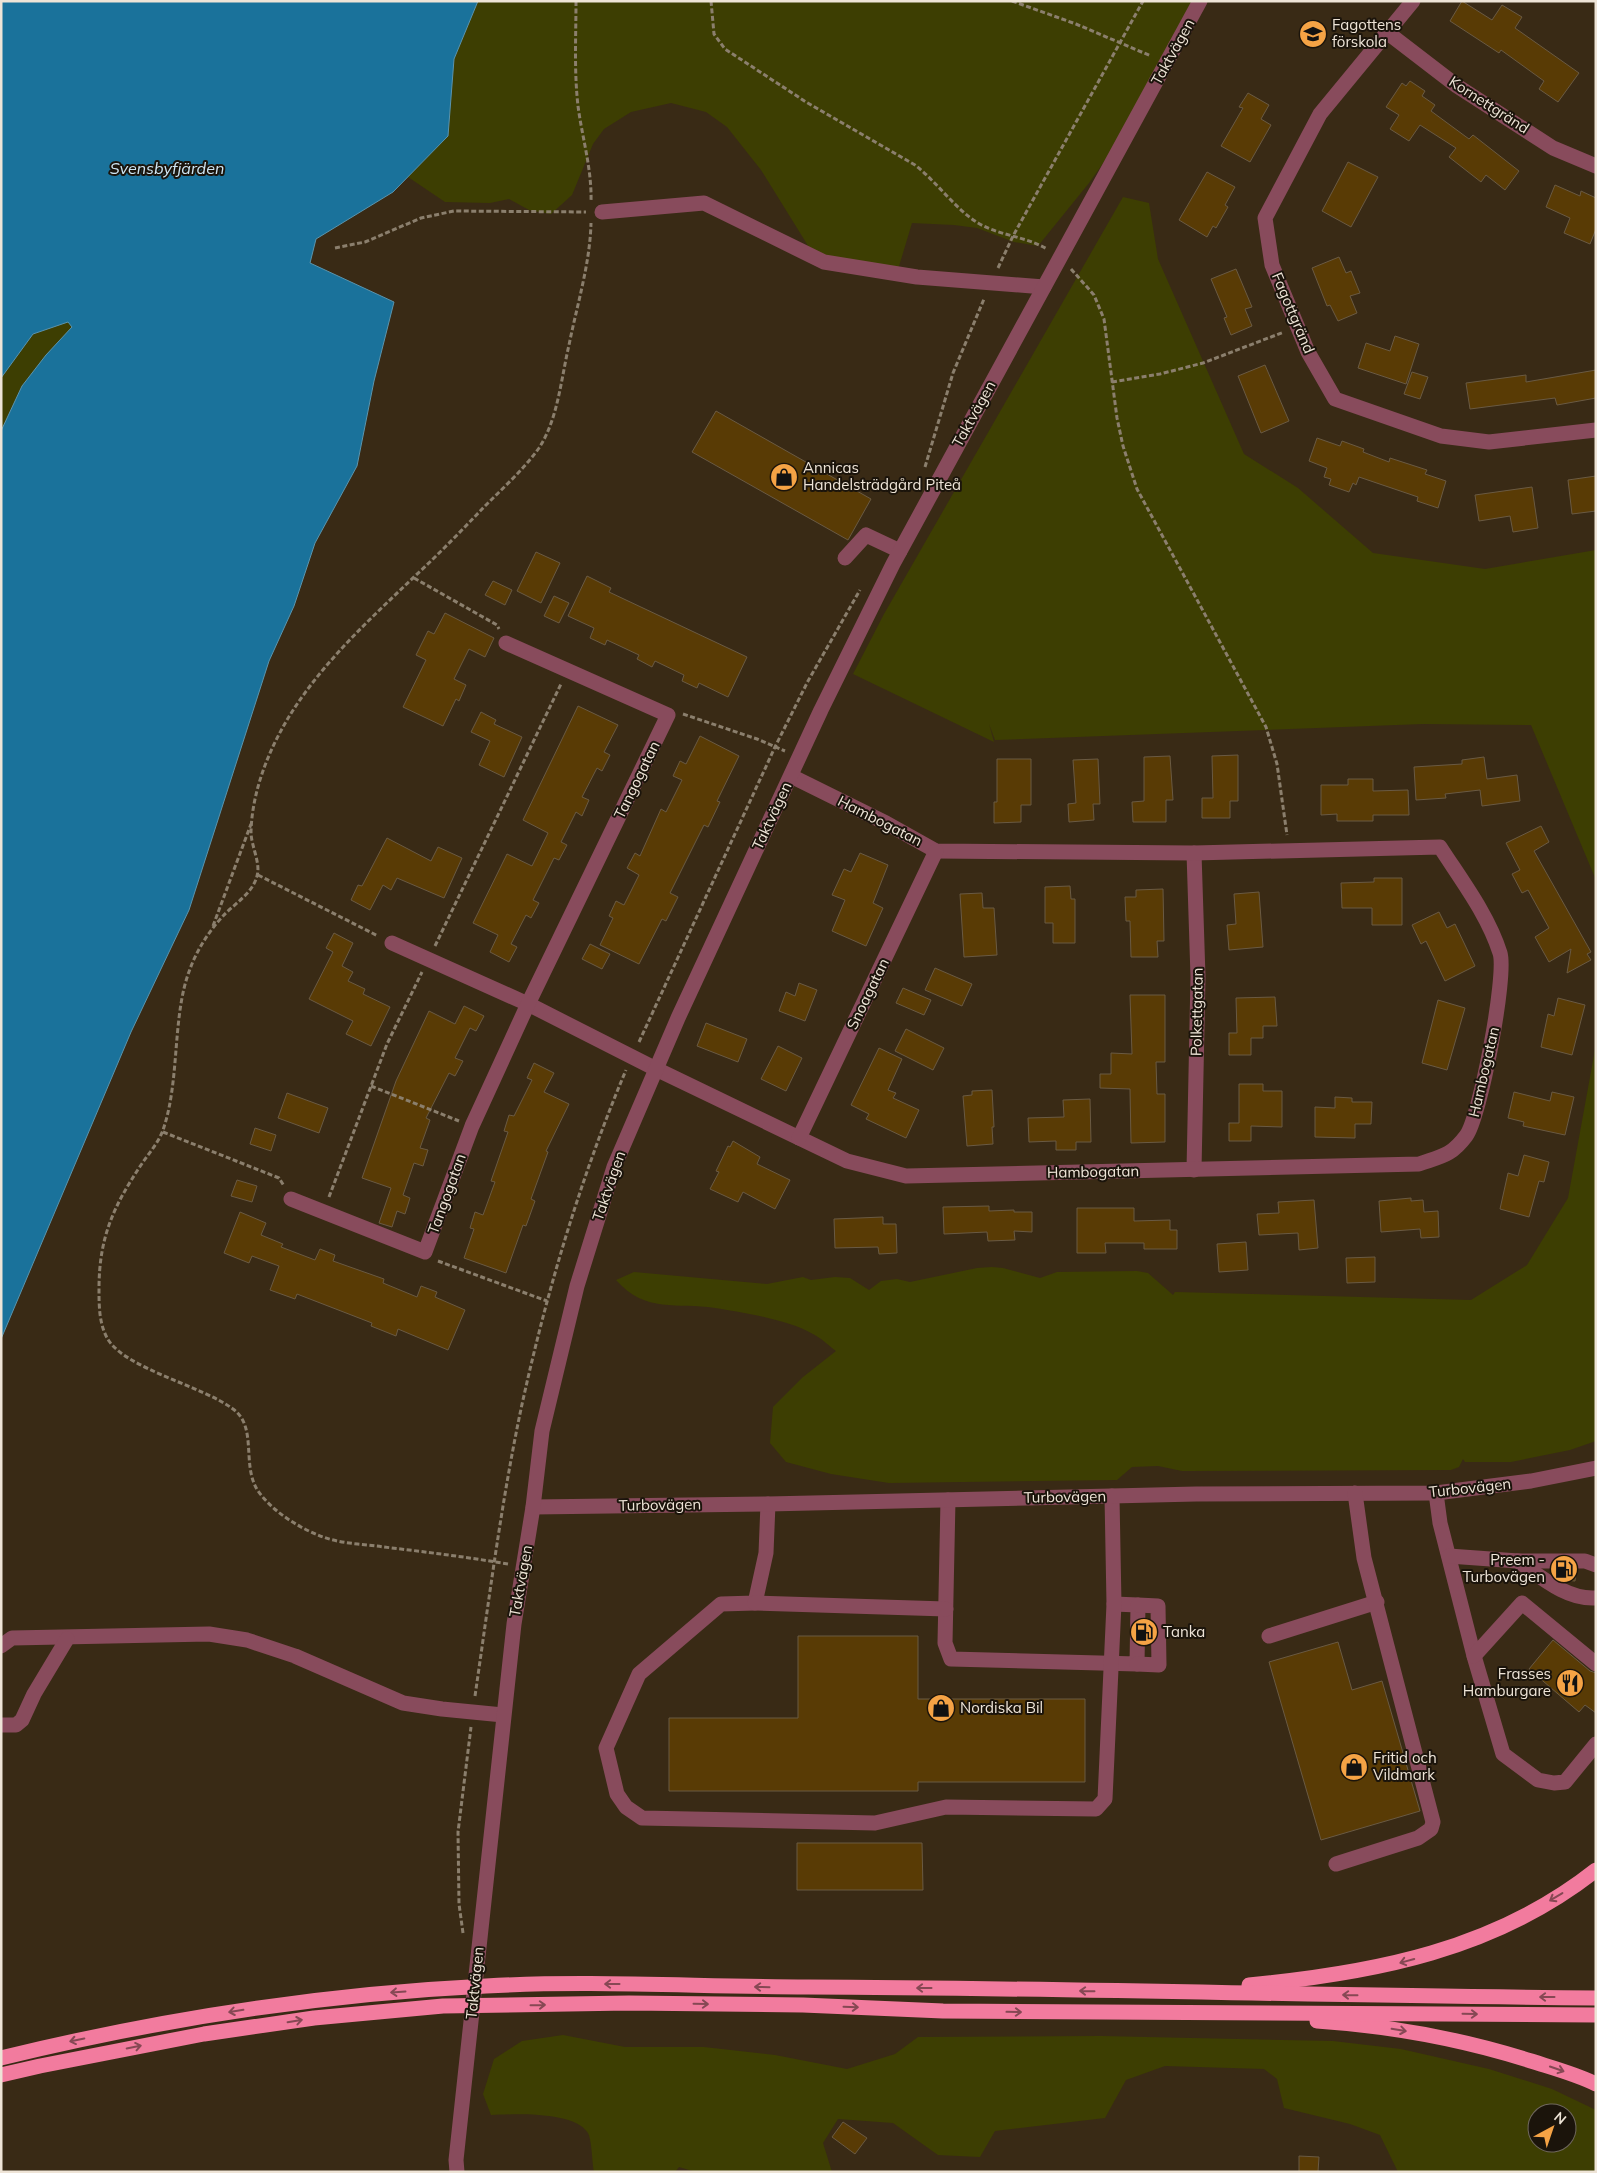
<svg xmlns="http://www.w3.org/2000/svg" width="1597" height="2173" font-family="Mulish,sans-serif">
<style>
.green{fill:#3d3e02;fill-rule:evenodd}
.water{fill:#1a729b;stroke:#5a94ad}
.building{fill:#593b05;stroke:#6a5a43}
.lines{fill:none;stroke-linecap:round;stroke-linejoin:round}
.path{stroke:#8b7f6d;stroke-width:3;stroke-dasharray:5 2.5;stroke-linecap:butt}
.minor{stroke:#884b5c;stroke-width:15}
.highway{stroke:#f27b9e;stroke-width:15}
.oneway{stroke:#864854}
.labels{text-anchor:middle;stroke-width:4;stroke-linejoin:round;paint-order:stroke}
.poi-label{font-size:15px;fill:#eee4d7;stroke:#1b140b;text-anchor:start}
.street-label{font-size:15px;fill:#eee4d7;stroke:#1b140b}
.water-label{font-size:16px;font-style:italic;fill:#cfe6f4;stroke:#1b140b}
</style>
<rect width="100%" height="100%" fill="#392a15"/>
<!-- green -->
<g class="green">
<path d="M478,1H1198L1151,96L1089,183L1038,246L1014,242L977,228L954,225L912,223L897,273L815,257L761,170L727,127L706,112L671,103L631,112L604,129L593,144L572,195L551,214L529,210L509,199L490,203L445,202L408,177L448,136L454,59Z"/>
<path d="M1123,197L1149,203L1158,259L1244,454L1298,488L1373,553L1485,569L1596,550V880L1531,725L1423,724L995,740L989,724L994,742L853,674L884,614Z"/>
<path d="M68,322L72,327L22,386L1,431V378L33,334Z"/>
<path d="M1596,1044V1441L1570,1450L1511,1462H1465L1463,1459L1459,1467L1451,1470L1182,1471L1158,1466L1132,1467L1117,1480L889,1483L831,1474L786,1462L770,1443L773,1407L803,1377L836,1351C828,1345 820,1337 811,1333C788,1320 742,1312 715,1308C677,1302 646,1314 616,1280L634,1272L767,1284L803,1277L811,1280L835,1277L850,1278L869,1290L881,1281L897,1279L910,1282L977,1268L992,1267L1003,1268L1040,1278L1057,1272L1137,1271L1148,1273L1173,1295L1175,1292L1471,1300L1527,1265L1568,1198Z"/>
<path d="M563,2035L625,2047H704L775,2055L847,2069L895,2054L918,2037L1101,2036L1333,2041L1401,2049L1489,2069L1552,2089L1596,2110V2172H1398L1380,2135L1350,2124L1284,2108L1277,2079L1264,2069L1165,2066L1126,2080L1105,2118L995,2131L980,2157L938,2155L893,2123L838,2119L823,2143L832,2172H696L679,2167L675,2172H594C592,2162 592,2141 588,2133C574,2111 515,2114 491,2115L483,2094L494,2059L522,2041ZM1537,2113H1567V2143H1537Z"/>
</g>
<!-- water -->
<path class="water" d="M1,1H478L454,59L448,136L393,192L316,239L310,263L394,302L374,381L357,466L315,543L294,606L269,661L189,910L131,1032L1,1339V431L22,386L46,355L72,327L68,322L33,334L1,378Z"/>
<!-- building -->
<g class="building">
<path d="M1462,1L1492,20L1502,5L1522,17L1515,28L1579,73L1558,102L1539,89L1544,81L1501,50L1499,53L1450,21Z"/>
<path d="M1410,81L1425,91L1422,96L1435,105L1431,111L1469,139L1473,135L1519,171L1505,190L1486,175L1481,182L1449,157L1456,148L1420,125L1409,141L1390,129L1399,115L1386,107L1402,83L1406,86Z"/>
<path d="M1248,93L1269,105L1261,119L1271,125L1250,162L1221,146L1243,108L1239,107Z"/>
<path d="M1348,162L1378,177L1351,227L1322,211Z"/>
<path d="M1207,172L1235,187L1225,205L1228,207L1216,228L1213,226L1207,237L1179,220Z"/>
<path d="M1555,185L1580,196L1581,191L1596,198V229L1590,244L1564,233L1570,218L1546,207Z"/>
<path d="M1339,257L1346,273L1351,271L1360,293L1350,296L1357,313L1338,321L1330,305L1327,306L1312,268Z"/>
<path d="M1236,269L1252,307L1245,309L1252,326L1231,335L1224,318L1227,317L1211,279Z"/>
<path d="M1395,336L1419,344L1406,384L1358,368L1366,343L1390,351Z"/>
<path d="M1265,365L1289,421L1261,433L1238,376Z"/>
<path d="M1596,370V398L1557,405L1555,398L1470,409L1466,383L1526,375V382Z"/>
<path d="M1412,372L1428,377L1420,399L1404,394Z"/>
<path d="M716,411L871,499L848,540L692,452Z"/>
<path d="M1317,438L1340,446L1342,441L1364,449L1363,452L1389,462L1390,458L1427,470L1425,474L1446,481L1438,508L1417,501L1418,497L1359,477L1356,485L1353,483L1349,492L1329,485L1331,479L1324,477L1327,468L1309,461Z"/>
<path d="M1596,476V511L1572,514L1568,480Z"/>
<path d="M1532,487L1538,528L1513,532L1510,516L1479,521L1475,495Z"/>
<path d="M536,552L560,563L541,603L517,591Z"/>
<path d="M587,576L611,588L609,592L747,657L728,697L699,683L697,688L682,681L684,675L655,661L652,667L637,659L639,655L607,640L605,645L590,638L594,628L568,616Z"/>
<path d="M493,581L512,590L505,605L485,595Z"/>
<path d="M554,596L569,603L559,623L544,616Z"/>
<path d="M445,613L494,638L485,657L469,649L454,679L466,685L459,701L456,699L443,726L403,707L426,660L416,655L428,631L434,634Z"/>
<path d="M578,706L618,725L604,752L610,755L602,771L597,768L582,797L589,800L582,816L576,812L561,842L567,845L559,860L554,858L533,900L539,903L531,918L526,915L511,944L517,947L509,962L490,952L498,935L473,923L507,854L532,866L548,833L523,820Z"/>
<path d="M481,712L496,720L494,724L522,737L504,777L479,765L490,741L471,732Z"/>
<path d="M700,736L739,756L717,801L720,802L708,827L704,825L670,893L678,897L666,921L662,919L639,964L600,945L613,918L609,916L616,901L624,905L639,875L627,868L635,853L640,856L661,809L666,812L682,780L673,776L680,761L686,764Z"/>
<path d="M1238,755V801H1230V818H1202V798H1213L1212,756Z"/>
<path d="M1170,756L1173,800H1166V822H1133L1132,802L1144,801V757Z"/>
<path d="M1484,757L1487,779L1517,775L1520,801L1482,806L1480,790L1445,794L1446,798L1416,800L1414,767L1462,764V760Z"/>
<path d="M997,759H1031V805H1021V822L994,823V802H997Z"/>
<path d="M1098,759L1100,804H1093L1094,820L1069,822L1068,804L1076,803L1073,760Z"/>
<path d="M1348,779H1373V791L1408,790L1409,815H1373V821H1337V814L1321,815V785H1348Z"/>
<path d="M1541,826L1549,842L1534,851L1591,952L1587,954L1591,960L1567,973L1571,949L1549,962L1535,937L1549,928L1528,890L1522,893L1512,874L1520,870L1506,843Z"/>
<path d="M387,838L431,861L438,847L462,858L444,898L397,878L391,890L383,885L370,910L351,900L358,885L362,886Z"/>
<path d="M860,853L888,865L873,903L883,908L866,946L832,931L845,900L832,895L844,869L851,872Z"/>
<path d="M1374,878H1402V925H1372V908H1342L1341,883L1374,882Z"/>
<path d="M1070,886L1071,899H1075V943H1053V923H1045V887Z"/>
<path d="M1163,889L1164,941H1157L1158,957H1131L1130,921H1126L1125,897H1136V890Z"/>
<path d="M1259,892L1263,947L1229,950L1227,925L1236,924L1234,894Z"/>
<path d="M982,893L983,908H994L997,955L964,957L960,894Z"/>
<path d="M1439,912L1447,928L1455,924L1475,966L1445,981L1426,941L1421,944L1412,925Z"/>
<path d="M334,933L353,943L342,966L353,972L348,981L365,989L363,994L390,1007L371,1046L346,1034L353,1021L309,999L333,952L326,948Z"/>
<path d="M590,944L610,954L602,969L582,959Z"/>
<path d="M935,968L972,984L962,1006L925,990Z"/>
<path d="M799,983L817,990L805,1021L779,1011L786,992L795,996Z"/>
<path d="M903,988L931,1000L924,1015L896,1003Z"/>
<path d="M1130,995H1165V1062H1156L1157,1094H1165V1142L1131,1143L1130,1089L1100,1088V1074H1111V1053L1132,1054Z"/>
<path d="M1275,997L1277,1026H1263V1038H1251V1055H1229V1033H1237L1236,998Z"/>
<path d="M1558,998L1585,1005L1572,1055L1541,1047L1548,1014L1554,1016Z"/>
<path d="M1438,1000L1465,1008L1447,1070L1422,1063Z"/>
<path d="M464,1006L484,1016L476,1031L470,1028L455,1058L463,1061L455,1076L449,1073L426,1118L430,1120L420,1148L428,1150L423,1166L414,1163L403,1195L410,1198L405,1214L397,1211L392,1227L379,1223L391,1188L362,1178L396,1081L429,1011L455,1024Z"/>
<path d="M706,1023L747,1039L738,1062L697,1046Z"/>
<path d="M906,1029L944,1048L933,1070L895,1051Z"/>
<path d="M778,1046L802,1058L786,1091L761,1079Z"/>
<path d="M879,1048L902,1059L888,1090L896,1093L893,1098L919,1110L906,1138L866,1119L869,1114L851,1105Z"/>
<path d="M534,1063L554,1073L544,1092L569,1104L546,1151L548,1152L531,1199L535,1201L526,1226L523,1225L506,1273L464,1258L474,1229L470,1228L475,1212L483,1215L495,1182L491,1181L508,1132L504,1131L509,1115L514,1116L532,1080L527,1078Z"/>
<path d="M1239,1084H1263V1091H1282V1127L1251,1126V1141H1229V1123H1239Z"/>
<path d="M992,1090L994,1127H992L993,1144L967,1146L963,1096L972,1095V1091Z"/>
<path d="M1514,1092L1550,1101L1552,1092L1574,1097L1565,1135L1523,1126L1524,1122L1508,1118Z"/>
<path d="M287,1093L328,1108L319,1133L278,1118Z"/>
<path d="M1335,1097L1352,1098V1102H1372L1371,1124H1355V1138L1315,1137V1107L1335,1108Z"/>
<path d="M1090,1099L1091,1142H1076V1150H1056V1141L1029,1142L1028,1118L1064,1117L1063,1100Z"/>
<path d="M255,1128L276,1135L271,1151L250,1144Z"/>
<path d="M733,1141L760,1157L757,1164L790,1180L775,1209L743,1192L738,1202L710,1189L719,1172L716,1171L728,1146L730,1147Z"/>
<path d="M1524,1155L1549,1162L1544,1182L1539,1181L1529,1217L1500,1209L1508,1173L1518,1176Z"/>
<path d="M237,1180L257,1186L252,1202L231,1196Z"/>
<path d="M1411,1198V1201L1423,1200L1424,1212L1438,1211L1439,1237L1421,1238L1420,1229L1381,1232L1379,1201Z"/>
<path d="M1314,1200L1318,1248L1299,1250L1298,1233L1259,1235L1257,1214L1279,1213L1278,1202Z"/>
<path d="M989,1206V1211L1014,1210V1212H1032V1232L1014,1231L1015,1240L988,1241L987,1232L944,1234L943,1207Z"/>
<path d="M1077,1208H1134V1221L1170,1220V1230H1177V1249H1144V1243H1105L1106,1253H1077Z"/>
<path d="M240,1212L266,1223L261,1235L283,1244L281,1247L315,1260L320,1249L335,1255L333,1261L384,1279L383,1283L417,1297L421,1286L437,1292L435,1297L465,1310L448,1350L398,1329L396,1336L371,1326L372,1323L297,1294L295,1299L270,1290L279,1266L252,1256L249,1263L224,1253Z"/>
<path d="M883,1217V1224H896L897,1253L879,1254L878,1247L835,1248L834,1219Z"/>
<path d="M1246,1242L1248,1270L1219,1272L1217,1244Z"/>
<path d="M1375,1257V1282L1347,1283L1346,1258Z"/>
<path d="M1552,1570H1576L1575,1581L1564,1580L1552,1573Z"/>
<path d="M798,1636H918V1699H1085V1782H918V1791H669V1718H798Z"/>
<path d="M1553,1640L1590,1671L1596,1673V1713L1585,1705L1579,1712L1529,1669Z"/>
<path d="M1338,1642L1352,1690L1382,1681L1420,1811L1321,1840L1269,1662Z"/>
<path d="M797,1843H922L923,1890H797Z"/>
<path d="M843,2122L867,2138L855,2154L832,2137Z"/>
<path d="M1299,2156L1319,2157L1318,2172H1299Z"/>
</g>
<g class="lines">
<!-- path -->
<g class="path">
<path d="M576,1C576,36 574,71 578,106C582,137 592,169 591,202"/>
<path d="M711,1L714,34L725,49L806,102L915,165C937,182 955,209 978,223C1000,236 1025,236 1047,249"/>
<path d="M1012,1L1076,24L1151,56"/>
<path d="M335,248L365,242L421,218L454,211L586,212"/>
<path d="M998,268L1013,236L1143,1"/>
<path d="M1071,269L1094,295L1104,319L1117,418L1123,446L1137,489L1266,727L1277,764L1287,835"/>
<path d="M1112,382L1160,374L1203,363L1284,332"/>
<path d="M925,467L953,373L984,299"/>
<path d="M414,578L497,625L499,629"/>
<path d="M683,714L757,739L785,751"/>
<path d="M258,875L378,936"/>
<path d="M213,926L251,824"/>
<path d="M435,946L561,684"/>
<path d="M639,1042L775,747L808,681L860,590"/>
<path d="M371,1086L459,1121"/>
<path d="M163,1132L279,1178L284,1186"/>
<path d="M329,1197L387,1044L422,972"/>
<path d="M438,1261L547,1301"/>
<path d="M508,1564C467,1557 426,1552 384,1547C364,1544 342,1544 323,1537C299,1528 273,1512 258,1491C241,1465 258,1427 233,1409C204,1387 128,1369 109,1341C99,1326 99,1306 99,1289C99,1238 113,1207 141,1165C149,1153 160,1141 164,1127C180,1078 172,1015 190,969C197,950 209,931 223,916C234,904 253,893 257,876C261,863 251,846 251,832C252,791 269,749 290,715C323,662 370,619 415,576C439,554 462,530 484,507C503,488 524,469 539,448C558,419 561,379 569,345C577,305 590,264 591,223"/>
<path d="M475,1696C489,1600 501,1504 521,1409C546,1294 580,1179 626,1070"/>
<path d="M463,1933L459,1904L458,1832L471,1727"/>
</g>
<!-- minor -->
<g class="minor">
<path d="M1413,1L1320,114L1265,218L1272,265L1308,352L1335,399L1441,436L1489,442L1596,430"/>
<path d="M1388,33L1457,86L1553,148L1596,166"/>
<path d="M602,212L704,203L824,262L917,277L1044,287"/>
<path d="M845,558L866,535L900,551"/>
<path d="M1194,853L1198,977L1194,1170"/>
<path d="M392,943L528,1004L656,1069L847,1161L906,1176L1419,1164C1442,1156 1451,1156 1466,1136C1480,1118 1507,975 1500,953C1488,915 1462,881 1440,847L1194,853L936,851L886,823L791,776"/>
<path d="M799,1138L936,851"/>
<path d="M291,1199L425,1252L472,1126L528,1004L668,715L506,643"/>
<path d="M1436,1493L1440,1523L1474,1656L1503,1754L1538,1780L1554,1783L1565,1782L1596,1744"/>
<path d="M948,1500L945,1643L951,1659L1137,1664L1138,1605L1114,1604"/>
<path d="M768,1504L766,1553L755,1603L721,1604L639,1674L606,1748L617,1794L626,1807L642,1818L875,1823L946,1807L1096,1809L1105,1799L1114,1604L1112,1496"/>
<path d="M533,1507L768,1504L1196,1494L1436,1493L1531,1481L1596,1468"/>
<path d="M1449,1556L1518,1561H1585L1596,1565"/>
<path d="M1518,1561C1541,1577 1567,1600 1596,1598"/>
<path d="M755,1603L946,1609"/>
<path d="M1269,1636L1377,1602"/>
<path d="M1,1646L12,1638L209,1634L247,1640L295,1656L403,1703L442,1709L503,1715"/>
<path d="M1474,1656L1522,1603L1596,1664"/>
<path d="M1137,1664L1159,1665L1158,1606L1138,1605"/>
<path d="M1,1725H16L22,1720L34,1694L67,1639"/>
<path d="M1336,1864L1418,1838L1431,1829L1433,1822L1364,1558L1355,1493"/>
<path d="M457,2172L456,2160L514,1624L533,1507L542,1431L577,1286L614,1167L678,1018L821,710L893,564L1200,1"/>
</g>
<!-- highway -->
<g class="highway">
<path d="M1249,1985C1374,1973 1495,1950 1596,1870"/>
<path d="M1317,2021C1390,2026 1462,2039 1531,2061C1553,2068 1576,2074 1596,2084"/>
<path d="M1,2058C160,2019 322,1994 486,1986C593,1980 700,1987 808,1987C1070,1988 1333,1996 1596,1998"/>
<path d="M1,2075L40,2066L204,2034L314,2018L443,2006L629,2003L803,2005L943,2011L1596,2015"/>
</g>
</g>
<!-- one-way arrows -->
<defs><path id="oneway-shaft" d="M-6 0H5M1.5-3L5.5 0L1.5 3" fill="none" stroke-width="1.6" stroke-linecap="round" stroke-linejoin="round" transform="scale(1.25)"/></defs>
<g class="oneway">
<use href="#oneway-shaft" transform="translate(1556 1897) rotate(149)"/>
<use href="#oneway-shaft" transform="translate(1407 1961) rotate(165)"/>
<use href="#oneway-shaft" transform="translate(612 1984) rotate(-180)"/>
<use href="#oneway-shaft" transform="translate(762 1987) rotate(-179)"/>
<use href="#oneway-shaft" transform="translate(924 1988) rotate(-180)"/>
<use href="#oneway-shaft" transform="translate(1087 1991) rotate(-179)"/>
<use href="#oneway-shaft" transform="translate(398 1992) rotate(176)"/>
<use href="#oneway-shaft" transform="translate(1350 1995) rotate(-179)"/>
<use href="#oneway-shaft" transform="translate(1547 1997) rotate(-180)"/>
<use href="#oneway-shaft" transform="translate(701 2004) rotate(1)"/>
<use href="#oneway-shaft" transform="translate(538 2005) rotate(-1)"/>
<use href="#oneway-shaft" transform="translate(851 2007) rotate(2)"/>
<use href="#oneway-shaft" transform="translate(236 2011) rotate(171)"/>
<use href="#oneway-shaft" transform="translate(1014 2012) rotate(1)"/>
<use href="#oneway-shaft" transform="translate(1470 2014) rotate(1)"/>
<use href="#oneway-shaft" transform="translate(295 2021) rotate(-9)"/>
<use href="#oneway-shaft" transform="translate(1399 2030) rotate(9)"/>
<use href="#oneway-shaft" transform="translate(77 2040) rotate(168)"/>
<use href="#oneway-shaft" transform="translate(134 2047) rotate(-11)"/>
<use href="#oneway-shaft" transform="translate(1557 2069) rotate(19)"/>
</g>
<!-- icons -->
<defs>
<g id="school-disc" transform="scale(1.4375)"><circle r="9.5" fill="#f5a345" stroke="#1b140b"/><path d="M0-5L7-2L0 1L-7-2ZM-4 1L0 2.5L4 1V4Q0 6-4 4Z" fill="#111"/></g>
<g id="shop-disc" transform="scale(1.4375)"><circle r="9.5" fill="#f5a345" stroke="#1b140b"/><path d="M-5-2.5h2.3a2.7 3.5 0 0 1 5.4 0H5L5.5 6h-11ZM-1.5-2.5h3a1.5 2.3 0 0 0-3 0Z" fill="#111"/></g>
<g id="fuel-disc" transform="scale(1.4375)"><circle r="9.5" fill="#f5a345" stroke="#1b140b"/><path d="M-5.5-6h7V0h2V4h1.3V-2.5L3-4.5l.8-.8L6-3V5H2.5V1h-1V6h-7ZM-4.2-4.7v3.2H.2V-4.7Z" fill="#111"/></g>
<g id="restaurant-disc" transform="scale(1.4375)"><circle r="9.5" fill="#f5a345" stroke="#1b140b"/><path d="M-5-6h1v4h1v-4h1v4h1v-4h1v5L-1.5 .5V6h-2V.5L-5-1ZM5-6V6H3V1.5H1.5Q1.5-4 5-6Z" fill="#111"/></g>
</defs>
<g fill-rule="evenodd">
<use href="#school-disc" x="1313" y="34"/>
<use href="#shop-disc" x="784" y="477"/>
<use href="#fuel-disc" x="1564" y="1569"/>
<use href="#fuel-disc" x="1144" y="1632"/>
<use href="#restaurant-disc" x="1570" y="1683"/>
<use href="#shop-disc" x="941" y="1708"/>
<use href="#shop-disc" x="1354" y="1767"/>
</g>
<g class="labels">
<!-- poi labels -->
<g class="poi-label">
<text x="1332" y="30">Fagottens<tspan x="1332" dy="17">förskola</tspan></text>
<text x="803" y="473">Annicas<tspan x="803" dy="17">Handelsträdgård Piteå</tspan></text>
<text x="1545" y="1565" text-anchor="end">Preem -<tspan x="1545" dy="17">Turbovägen</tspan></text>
<text x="1163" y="1637">Tanka</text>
<text x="1551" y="1679" text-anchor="end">Frasses<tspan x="1551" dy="17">Hamburgare</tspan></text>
<text x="960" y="1713">Nordiska Bil</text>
<text x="1373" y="1763">Fritid och<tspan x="1373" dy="17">Vildmark</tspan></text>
</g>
<!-- street labels -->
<g class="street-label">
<text transform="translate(1173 52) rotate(-61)" y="5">Taktvägen</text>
<text transform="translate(1489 105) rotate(33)" y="5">Kornettgränd</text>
<text transform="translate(1293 313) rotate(67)" y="5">Fagottgränd</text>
<text transform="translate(974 414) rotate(-61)" y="5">Taktvägen</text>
<text transform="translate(637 780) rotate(-64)" y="5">Tangogatan</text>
<text transform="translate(772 816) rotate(-65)" y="5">Taktvägen</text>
<text transform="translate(880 821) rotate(27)" y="5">Hambogatan</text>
<text transform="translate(868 994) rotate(-64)" y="5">Snoagatan</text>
<text transform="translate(1197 1012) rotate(-89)" y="5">Polkettgatan</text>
<text transform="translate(1484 1072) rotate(-77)" y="5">Hambogatan</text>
<text transform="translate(1093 1172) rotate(-1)" y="5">Hambogatan</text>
<text transform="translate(609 1186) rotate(-71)" y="5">Taktvägen</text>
<text transform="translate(447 1194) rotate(-70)" y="5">Tangogatan</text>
<text transform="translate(1470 1488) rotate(-6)" y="5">Turbovägen</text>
<text transform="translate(1065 1497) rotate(-1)" y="5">Turbovägen</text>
<text transform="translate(660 1505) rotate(-1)" y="5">Turbovägen</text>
<text transform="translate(521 1581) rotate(-80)" y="5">Taktvägen</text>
<text transform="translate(475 1983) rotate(-84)" y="5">Taktvägen</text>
</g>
<!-- water labels -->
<g class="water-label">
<text x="167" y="174">Svensbyfjärden</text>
</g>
</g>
<!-- border -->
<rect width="1597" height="2173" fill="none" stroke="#eee4d7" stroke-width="5"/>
<!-- north arrow -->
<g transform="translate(1552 2128) rotate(40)"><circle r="24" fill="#1b140b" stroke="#6f675d"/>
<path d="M0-4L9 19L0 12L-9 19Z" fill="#f5a345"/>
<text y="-8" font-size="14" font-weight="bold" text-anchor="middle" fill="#eee4d7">N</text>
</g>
</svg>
